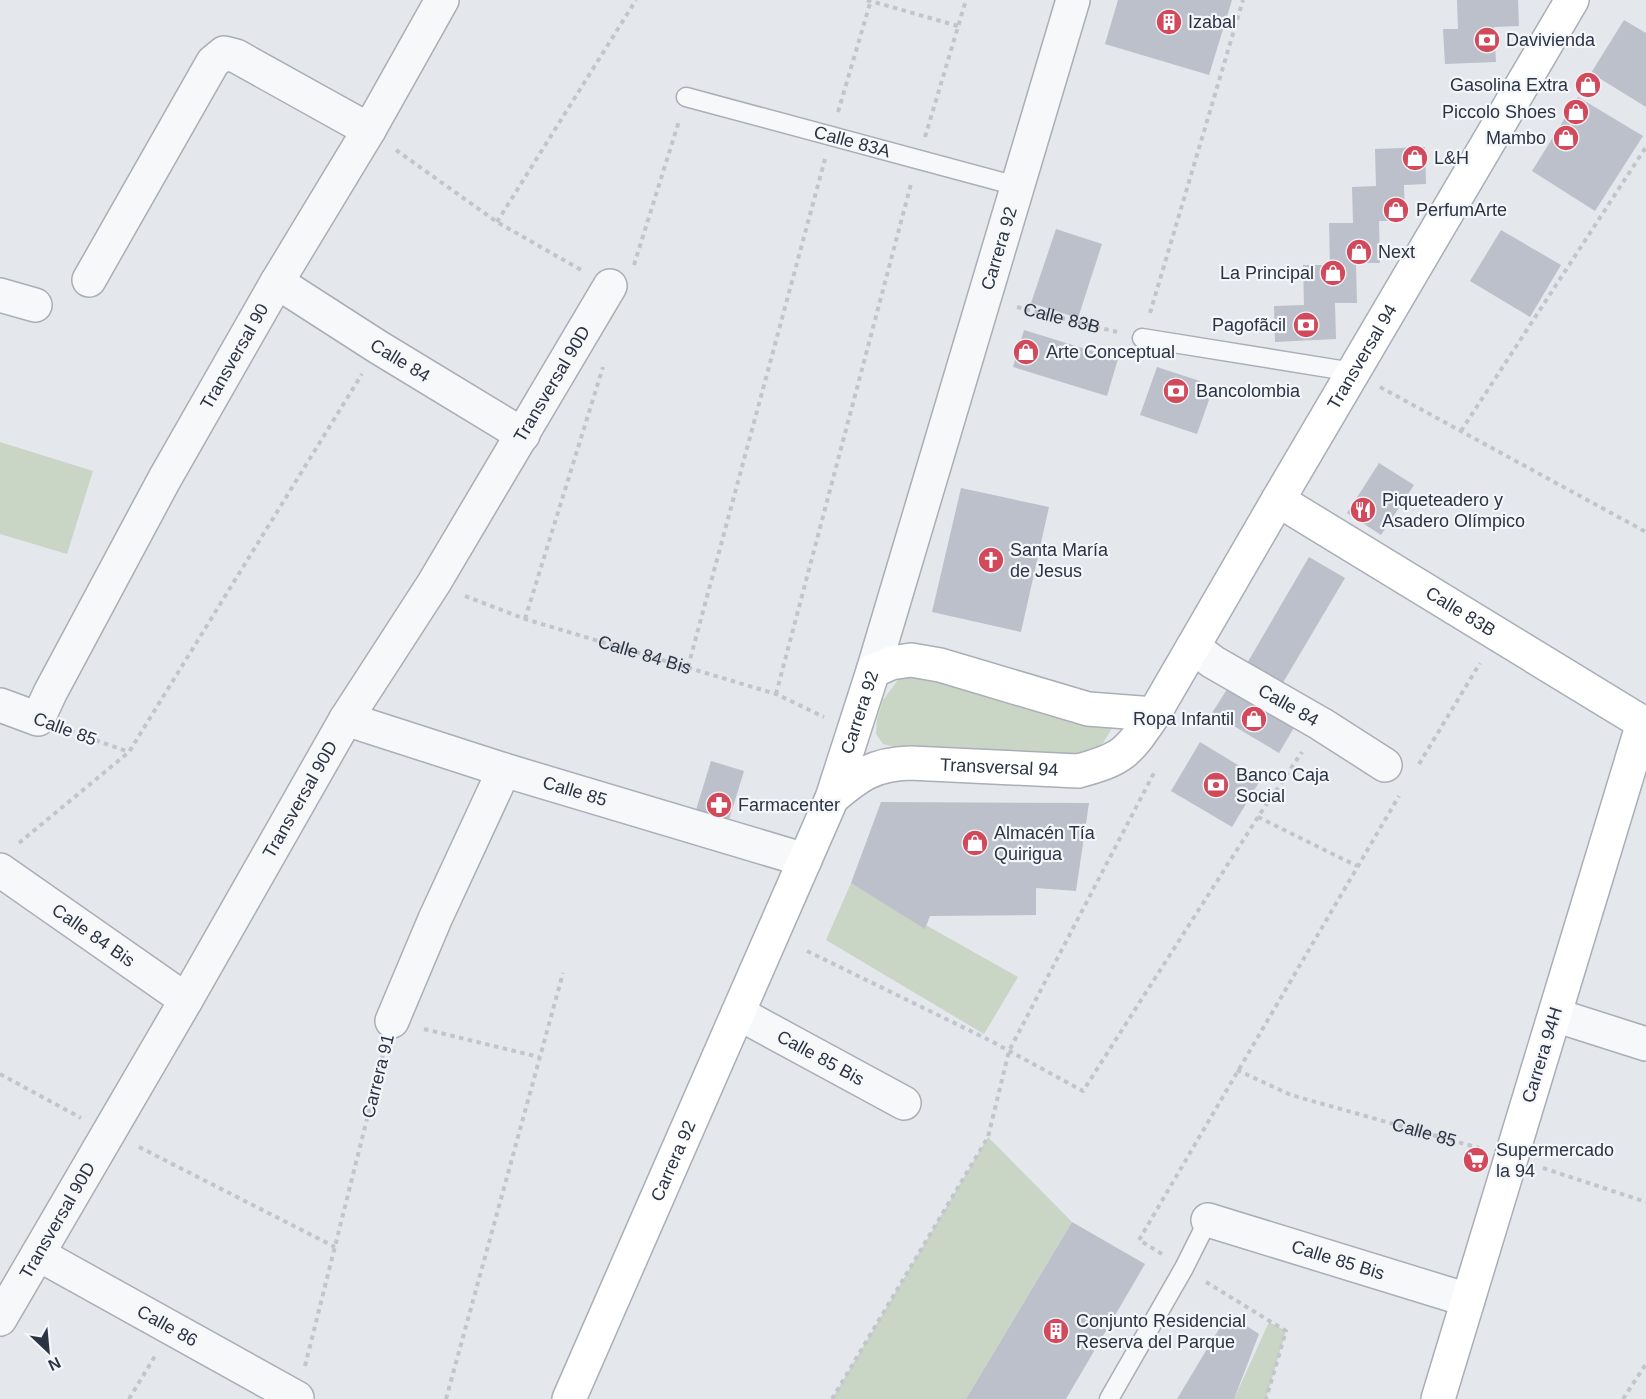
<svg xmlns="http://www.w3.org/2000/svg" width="1646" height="1399" font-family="Helvetica,sans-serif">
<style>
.green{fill:#c9d6c5}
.building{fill:#bbc0ca}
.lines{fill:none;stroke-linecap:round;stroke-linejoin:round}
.lane-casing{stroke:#a9aeb7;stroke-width:21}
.street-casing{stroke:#a9aeb7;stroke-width:36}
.secondary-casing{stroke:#a9aeb7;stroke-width:36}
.path{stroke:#c2c5cb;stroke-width:4;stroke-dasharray:4.5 4.5;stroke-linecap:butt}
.lane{stroke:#f7f8fa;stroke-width:18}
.street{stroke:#f7f8fa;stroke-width:33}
.secondary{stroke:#fff;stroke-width:33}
.labels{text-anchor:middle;stroke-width:4.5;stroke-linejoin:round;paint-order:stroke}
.poi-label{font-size:18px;fill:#2b3445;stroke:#f4f6f9;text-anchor:start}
.street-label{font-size:18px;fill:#2b3445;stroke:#f4f6f9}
</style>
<rect width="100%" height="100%" fill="#e4e7ec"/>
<!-- green -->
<g class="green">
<path d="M0,442L93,471L67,554L0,534Z"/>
<path d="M921,670L1114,725L1103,743L1086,755L1058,760L906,750L883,744L876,734L877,719L883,700L898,680Z"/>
<path d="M851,883L1018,977L984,1034L826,940Z"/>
<path d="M988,1137L1072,1222L966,1399H832Z"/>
<path d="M1269,1322L1286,1331L1266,1399H1234Z"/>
</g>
<!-- building -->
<g class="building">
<path d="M1118,0H1232L1209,75L1105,44Z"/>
<path d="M1457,0H1518L1519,26L1494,27L1496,62L1445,64L1443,29H1458Z"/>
<path d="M1624,20L1646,33V107L1591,73Z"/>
<path d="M1578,97L1643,136L1595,211L1532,171Z"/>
<path d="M1425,147L1426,184L1404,185L1405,221H1379L1380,263H1356L1357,303H1335L1336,339L1275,342L1274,306L1304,305L1303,265H1330L1329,223H1353L1352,187L1376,186L1375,149Z"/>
<path d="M1056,229L1102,244L1078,318L1031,303Z"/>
<path d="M1501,230L1561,265L1530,317L1470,281Z"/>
<path d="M1024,330L1118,359L1107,396L1013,367Z"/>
<path d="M1157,367L1200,381L1209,400L1197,434L1140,415Z"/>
<path d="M1379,463L1414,485L1381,535L1347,513Z"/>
<path d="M961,488L1049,507L1021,632L932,612Z"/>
<path d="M1309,557L1345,578L1281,686L1246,665Z"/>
<path d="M1229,686L1295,726L1279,753L1212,713Z"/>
<path d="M1200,742L1261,779L1232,827L1171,791Z"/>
<path d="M711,761L744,771L729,820L696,810Z"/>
<path d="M881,802L1089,803L1076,891L1036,888V915L930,916L925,929L851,883Z"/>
<path d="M1072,1222L1145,1264L1066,1399H966Z"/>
<path d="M1228,1314L1259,1334L1234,1399H1177Z"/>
</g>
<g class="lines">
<!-- lane casing -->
<g class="lane-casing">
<g id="lane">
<path id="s4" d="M686,97L1017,186"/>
<path d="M1142,338L1353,372"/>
<path d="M1109,1399L1184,1268L1208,1220"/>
</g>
</g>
<!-- street casing -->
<g class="street-casing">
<g id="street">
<path d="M89,280L213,62L224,53L236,56L369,130"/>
<path id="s5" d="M277,282L378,347L523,435"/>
<path d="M0,295L35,305"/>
<path id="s6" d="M1193,647L1213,662L1321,724L1385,765"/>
<path id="s7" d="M873,671L1073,0"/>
<path id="s8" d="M0,705L38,719L50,693L164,480L277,282L369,130L442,0"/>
<path id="s9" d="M346,719L504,770L805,860"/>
<path id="s10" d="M0,870L186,1000"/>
<path id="s11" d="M738,1013L904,1103"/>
<path d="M1555,1015L1646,1044"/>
<path d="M392,1021L435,919L504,770"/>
<path id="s12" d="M1208,1220L1468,1300"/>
<path id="s13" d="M38,1254L297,1398"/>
<path id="s14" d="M0,1319L186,1000L346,719L434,583L610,286"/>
</g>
</g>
<!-- secondary casing -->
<g class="secondary-casing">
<g id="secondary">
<path id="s15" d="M1278,500L1643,723L1438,1399"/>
<path id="s16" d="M832,798C859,775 874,764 910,763L1078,771C1124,759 1128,752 1154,714L1278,500L1572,0"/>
<path id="s17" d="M569,1399L832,798L873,671L891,663L911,660L940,665L1088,709L1154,714"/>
</g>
</g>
<!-- path -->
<g class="path">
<path d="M867,0L958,26"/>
<path d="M838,112L871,0"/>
<path d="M925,137L966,0"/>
<path d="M396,150L497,222L583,271"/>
<path d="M497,222L636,0"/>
<path d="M634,265L679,121"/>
<path id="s1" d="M1017,307L1117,332"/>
<path d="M1150,313L1243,0"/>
<path d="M1380,387L1646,532"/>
<path d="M1461,431L1646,147"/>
<path id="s2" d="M465,596L525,619L776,694L824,717"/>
<path d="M525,619L603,367"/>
<path d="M688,667L825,159"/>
<path d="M776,694L911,184"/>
<path d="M70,731L129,752"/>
<path d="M1419,764L1480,663"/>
<path d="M1258,817L1357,866"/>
<path d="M19,843L129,752L362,374"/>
<path d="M807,951L989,1040L1083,1091L1258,817L1302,752"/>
<path d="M424,1029L539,1057"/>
<path id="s3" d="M1237,1070L1291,1095L1479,1148"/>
<path d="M0,1074L81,1118"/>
<path d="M139,1147L335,1247"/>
<path d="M1543,1168L1646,1202"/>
<path d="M1162,1254L1139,1240L1399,796"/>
<path d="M1206,1282L1286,1331L1266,1399"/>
<path d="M305,1366L384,1051"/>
<path d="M129,1399L155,1356"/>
<path d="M446,1399L563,973"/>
<path d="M832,1399L988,1137L1009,1051L1155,771"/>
<path d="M1623,1399L1646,1364"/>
</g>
<!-- lane -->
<use href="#lane" class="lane"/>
<!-- street -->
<use href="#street" class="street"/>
<!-- secondary -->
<use href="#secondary" class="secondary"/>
</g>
<!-- icons -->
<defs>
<g id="building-disc" transform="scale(1.35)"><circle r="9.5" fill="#d1495b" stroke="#f4f6f9"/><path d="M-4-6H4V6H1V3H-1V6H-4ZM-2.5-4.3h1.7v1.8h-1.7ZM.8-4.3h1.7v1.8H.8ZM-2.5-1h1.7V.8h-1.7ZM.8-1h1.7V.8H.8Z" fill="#fff"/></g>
<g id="bank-disc" transform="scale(1.35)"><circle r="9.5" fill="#d1495b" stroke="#f4f6f9"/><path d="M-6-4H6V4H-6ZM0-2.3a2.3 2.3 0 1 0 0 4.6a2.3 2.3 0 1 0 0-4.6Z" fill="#fff"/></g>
<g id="shop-disc" transform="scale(1.35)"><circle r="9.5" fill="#d1495b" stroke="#f4f6f9"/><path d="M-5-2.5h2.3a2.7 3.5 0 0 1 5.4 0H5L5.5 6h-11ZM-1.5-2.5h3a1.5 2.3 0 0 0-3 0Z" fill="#fff"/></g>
<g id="restaurant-disc" transform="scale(1.35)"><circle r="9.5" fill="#d1495b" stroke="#f4f6f9"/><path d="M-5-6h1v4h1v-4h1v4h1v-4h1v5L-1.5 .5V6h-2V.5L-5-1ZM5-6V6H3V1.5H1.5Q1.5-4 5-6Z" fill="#fff"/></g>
<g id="church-disc" transform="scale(1.35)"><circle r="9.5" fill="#d1495b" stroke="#f4f6f9"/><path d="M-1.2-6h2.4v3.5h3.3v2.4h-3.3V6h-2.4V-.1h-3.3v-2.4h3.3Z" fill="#fff"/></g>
<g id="pharmacy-disc" transform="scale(1.35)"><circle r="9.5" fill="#d1495b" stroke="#f4f6f9"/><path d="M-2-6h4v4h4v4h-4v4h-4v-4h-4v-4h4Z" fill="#fff"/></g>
<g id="supermarket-disc" transform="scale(1.35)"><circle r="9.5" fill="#d1495b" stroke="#f4f6f9"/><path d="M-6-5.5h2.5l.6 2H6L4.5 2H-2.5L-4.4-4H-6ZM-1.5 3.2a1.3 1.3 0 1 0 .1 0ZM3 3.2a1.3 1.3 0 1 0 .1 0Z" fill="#fff"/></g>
</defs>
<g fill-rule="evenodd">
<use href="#building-disc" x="1169" y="22"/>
<use href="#bank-disc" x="1487" y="40"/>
<use href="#shop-disc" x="1588" y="85"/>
<use href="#shop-disc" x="1576" y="112"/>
<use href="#shop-disc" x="1566" y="138"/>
<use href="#shop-disc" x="1415" y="158"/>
<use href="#shop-disc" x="1396" y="210"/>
<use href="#shop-disc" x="1359" y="252"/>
<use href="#shop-disc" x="1333" y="273"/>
<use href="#bank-disc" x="1306" y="325"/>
<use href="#shop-disc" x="1026" y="352"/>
<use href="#bank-disc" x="1176" y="391"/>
<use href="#restaurant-disc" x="1363" y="510"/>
<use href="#church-disc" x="991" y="560"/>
<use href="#shop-disc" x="1254" y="719"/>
<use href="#bank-disc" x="1216" y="785"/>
<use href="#pharmacy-disc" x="719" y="805"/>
<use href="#shop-disc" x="975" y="843"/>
<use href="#supermarket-disc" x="1476" y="1160"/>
<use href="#building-disc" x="1056" y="1331"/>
</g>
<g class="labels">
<!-- poi labels -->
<g class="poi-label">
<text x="1188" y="28">Izabal</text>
<text x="1506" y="46">Davivienda</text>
<text x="1568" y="91" text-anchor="end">Gasolina Extra</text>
<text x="1556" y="118" text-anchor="end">Piccolo Shoes</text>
<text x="1546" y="144" text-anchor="end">Mambo</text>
<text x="1434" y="164">L&amp;H</text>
<text x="1416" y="216">PerfumArte</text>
<text x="1378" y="258">Next</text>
<text x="1314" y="279" text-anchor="end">La Principal</text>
<text x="1286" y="331" text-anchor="end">Pagofãcil</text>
<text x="1046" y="358">Arte Conceptual</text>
<text x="1196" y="397">Bancolombia</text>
<text x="1382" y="506">Piqueteadero y<tspan x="1382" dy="21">Asadero Olímpico</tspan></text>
<text x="1010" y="556">Santa María<tspan x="1010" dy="21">de Jesus</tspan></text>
<text x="1234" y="725" text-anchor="end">Ropa Infantil</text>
<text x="1236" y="781">Banco Caja<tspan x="1236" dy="21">Social</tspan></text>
<text x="738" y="811">Farmacenter</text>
<text x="994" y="839">Almacén Tía<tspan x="994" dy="21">Quirigua</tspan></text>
<text x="1496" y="1156">Supermercado<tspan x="1496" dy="21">la 94</tspan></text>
<text x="1076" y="1327">Conjunto Residencial<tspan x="1076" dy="21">Reserva del Parque</tspan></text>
</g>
<!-- street labels -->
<g class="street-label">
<text dy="6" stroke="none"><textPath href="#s4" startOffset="172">Calle 83A</textPath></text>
<text dy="6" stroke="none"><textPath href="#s7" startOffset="441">Carrera 92</textPath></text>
<text dy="6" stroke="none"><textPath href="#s1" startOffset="46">Calle 83B</textPath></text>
<text dy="6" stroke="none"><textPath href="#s16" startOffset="768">Transversal 94</textPath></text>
<text dy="6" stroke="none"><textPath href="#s8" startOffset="453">Transversal 90</textPath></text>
<text dy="6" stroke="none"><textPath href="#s5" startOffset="146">Calle 84</textPath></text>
<text dy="6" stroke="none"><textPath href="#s14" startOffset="1086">Transversal 90D</textPath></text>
<text dy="6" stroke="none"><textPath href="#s15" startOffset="214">Calle 83B</textPath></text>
<text dy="6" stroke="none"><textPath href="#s2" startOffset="189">Calle 84 Bis</textPath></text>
<text dy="6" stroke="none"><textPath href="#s6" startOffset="112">Calle 84</textPath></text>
<text dy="6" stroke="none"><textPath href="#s17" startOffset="746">Carrera 92</textPath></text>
<text transform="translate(65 729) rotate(20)" y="6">Calle 85</text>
<text dy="6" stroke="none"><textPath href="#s16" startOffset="177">Transversal 94</textPath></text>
<text dy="6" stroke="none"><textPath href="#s9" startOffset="240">Calle 85</textPath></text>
<text dy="6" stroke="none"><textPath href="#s14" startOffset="600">Transversal 90D</textPath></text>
<text dy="6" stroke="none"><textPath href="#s10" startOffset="114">Calle 84 Bis</textPath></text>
<text transform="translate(1542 1055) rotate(-73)" y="6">Carrera 94H</text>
<text dy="6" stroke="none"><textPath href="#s11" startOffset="94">Calle 85 Bis</textPath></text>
<text transform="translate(378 1076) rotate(-76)" y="6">Carrera 91</text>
<text dy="6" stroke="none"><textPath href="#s3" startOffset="198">Calle 85</textPath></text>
<text dy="6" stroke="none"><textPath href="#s17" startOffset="260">Carrera 92</textPath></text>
<text dy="6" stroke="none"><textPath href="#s14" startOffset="114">Transversal 90D</textPath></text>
<text dy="6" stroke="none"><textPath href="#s12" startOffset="136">Calle 85 Bis</textPath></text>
<text dy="6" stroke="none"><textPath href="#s13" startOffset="148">Calle 86</textPath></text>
</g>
</g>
<!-- north arrow -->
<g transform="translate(48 1351) rotate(154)" stroke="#f4f6f9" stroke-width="4.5" paint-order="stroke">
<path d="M0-4.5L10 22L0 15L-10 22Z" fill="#2b3445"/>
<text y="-9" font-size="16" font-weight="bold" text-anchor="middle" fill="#2b3445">N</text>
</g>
</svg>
